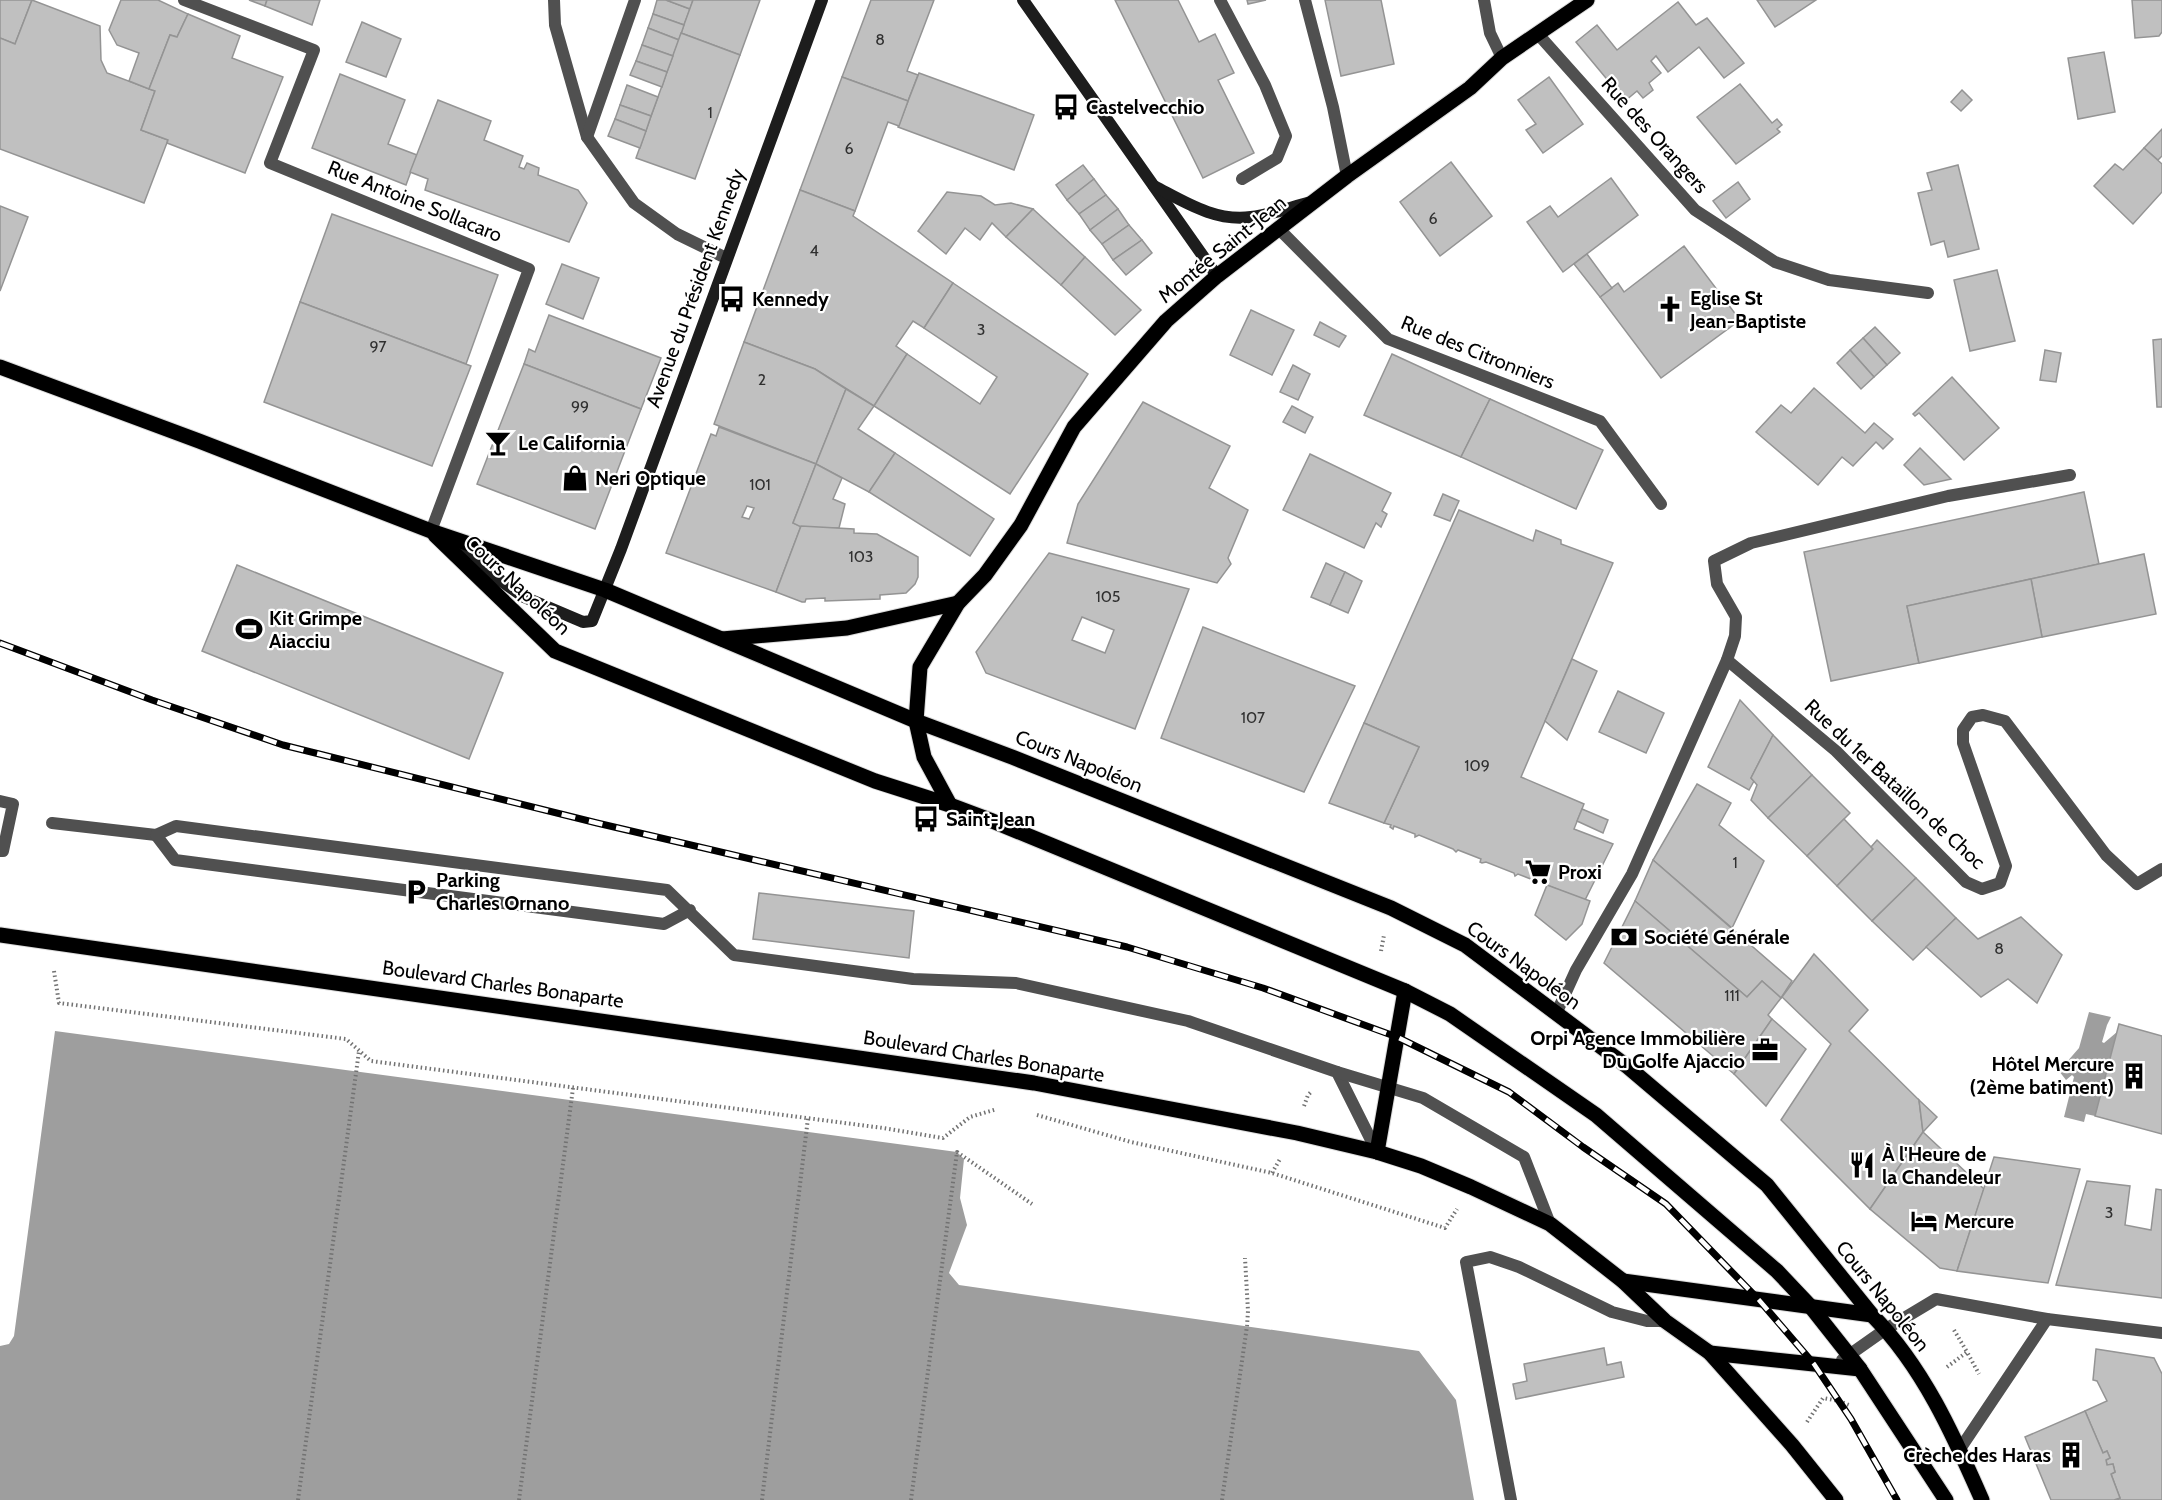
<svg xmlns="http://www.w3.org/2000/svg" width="2162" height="1500" font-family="Cabin,sans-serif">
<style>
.water{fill:#9e9e9e}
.building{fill:#c0c0c0;stroke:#949494;stroke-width:1.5;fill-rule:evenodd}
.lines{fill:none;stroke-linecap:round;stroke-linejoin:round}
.primary-casing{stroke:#dbdbdb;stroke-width:17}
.path{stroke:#727272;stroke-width:4;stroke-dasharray:1.5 3;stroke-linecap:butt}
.service{stroke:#505050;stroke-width:12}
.minor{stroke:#505050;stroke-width:12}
.tertiary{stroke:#505050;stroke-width:12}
.secondary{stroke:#1d1d1d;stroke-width:12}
.primary{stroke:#000;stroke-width:15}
.rail-casing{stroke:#000;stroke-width:7}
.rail{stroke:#fff;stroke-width:4.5;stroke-dasharray:14;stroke-linecap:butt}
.labels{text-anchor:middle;stroke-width:4.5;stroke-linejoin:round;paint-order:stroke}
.number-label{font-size:16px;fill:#303030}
.poi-label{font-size:20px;font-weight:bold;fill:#000;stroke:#fff;text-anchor:start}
.street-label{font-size:20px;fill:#000;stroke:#fff}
</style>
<rect width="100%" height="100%" fill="#fff"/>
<!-- water -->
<g class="water">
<path d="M2089,1012L2111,1017L2107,1025L2102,1042L2104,1043L2117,1032L2095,1116L2086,1114L2084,1122L2064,1117L2074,1077L2072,1075L2066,1080L2059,1071L2079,1048Z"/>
<path d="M55,1031L957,1152L964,1159L960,1198L967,1225L949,1273L959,1285L1419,1351L1456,1400L1474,1500H0V1346L9,1344L14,1336Z"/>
</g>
<!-- building -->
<g class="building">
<path d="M0,0H32L15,44L0,38Z"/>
<path d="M32,0L100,26L101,60L107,73L155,91L141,130L168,140L144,203L0,149V38L15,44Z"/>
<path d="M121,0H158L188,14L177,37L170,35L149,89L129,81L139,53L117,45L109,30Z"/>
<path d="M249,0H267L265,6Z"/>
<path d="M267,0H320L312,25L265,6Z"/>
<path d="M657,0H666L690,9L684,25L653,14Z"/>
<path d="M666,0H693L690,9Z"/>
<path d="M693,0H760L740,55L681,33Z"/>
<path d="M871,0H934L907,71L918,75L908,101L842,77Z"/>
<path d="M1115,0H1178L1199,42L1215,34L1234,73L1218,80L1254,153L1203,178Z"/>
<path d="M1247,0H1266L1248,4Z"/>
<path d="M1325,0H1381L1394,64L1341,76Z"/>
<path d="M1757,0H1816L1775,27Z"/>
<path d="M2132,0H2162V32L2159,36L2135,38Z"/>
<path d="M1678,2L1696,25L1707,18L1744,63L1724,78L1699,47L1668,72L1656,56L1651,61L1661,73L1649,83L1653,90L1643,98L1637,91L1625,101L1576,42L1597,25L1617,50Z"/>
<path d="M188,14L240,36L232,58L283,77L245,173L167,143L168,140L141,130L155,91L149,89L170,35L177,37Z"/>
<path d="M653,14L684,25L679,40L648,28Z"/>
<path d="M362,22L401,39L386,77L346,62Z"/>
<path d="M648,28L679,40L673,56L642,45Z"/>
<path d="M681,33L740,55L695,179L636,158Z"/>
<path d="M642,45L673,56L667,72L636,61Z"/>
<path d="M2104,52L2115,112L2078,119L2068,58Z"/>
<path d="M636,61L667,72L662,87L630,75Z"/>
<path d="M919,73L1034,115L1014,170L898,127Z"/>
<path d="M340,74L405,100L388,144L417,155L406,185L312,148Z"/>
<path d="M842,77L908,101L899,126L888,122L855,211L800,190Z"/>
<path d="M1549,77L1583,124L1543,153L1526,130L1536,124L1518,100Z"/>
<path d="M1740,84L1772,123L1777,119L1782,125L1777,129L1780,132L1736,164L1697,117Z"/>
<path d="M627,85L658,97L651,116L620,105Z"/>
<path d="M1962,90L1972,100L1961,111L1951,102Z"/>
<path d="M438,100L491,121L484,140L523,156L519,167L524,169L527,163L539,168L538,175L578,190L587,203L569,242L425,190L428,179L410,172Z"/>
<path d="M620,105L651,116L646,131L615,119Z"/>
<path d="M615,119L646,131L640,148L608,136Z"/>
<path d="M2162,129V156L2158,160L2144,148Z"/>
<path d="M2144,148L2162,164V192L2133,224L2094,186L2115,164L2123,170Z"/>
<path d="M1451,162L1492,216L1440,256L1400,202Z"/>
<path d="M1083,165L1094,179L1067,200L1056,185Z"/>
<path d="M1958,165L1979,249L1948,257L1944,241L1931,245L1918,193L1932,190L1927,173Z"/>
<path d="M1611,178L1638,215L1563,272L1527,222L1550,206L1558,217Z"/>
<path d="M1094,179L1106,195L1079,214L1067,200Z"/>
<path d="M1738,182L1750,199L1726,218L1713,201Z"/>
<path d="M800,190L855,211L853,216L953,283L924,328L913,321L896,346L907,354L874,406L815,369L744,342Z"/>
<path d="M947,192L981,196L995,205L1011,203L1033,209L1006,237L992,223L980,240L965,228L946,254L918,231Z"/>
<path d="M1106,195L1118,209L1090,230L1079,214Z"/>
<path d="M0,206L28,217L0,291Z"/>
<path d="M1033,209L1085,257L1061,285L1006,237Z"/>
<path d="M1118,209L1129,225L1102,244L1090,230Z"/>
<path d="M332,214L498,275L466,364L300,302Z"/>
<path d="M1129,225L1142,240L1113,260L1102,244Z"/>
<path d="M1142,240L1152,253L1126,275L1113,260Z"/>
<path d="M1684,246L1740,320L1661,378L1600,297L1618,283L1624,292Z"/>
<path d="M1587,254L1612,288L1600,297L1574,264Z"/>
<path d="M1085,257L1141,310L1115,335L1061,285Z"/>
<path d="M562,264L599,278L583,319L546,304Z"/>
<path d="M1997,270L2015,341L1970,351L1954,280Z"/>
<path d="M953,283L1088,374L1010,494L874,406L907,354L980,404L997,377L924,328Z"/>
<path d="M300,302L471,366L432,466L264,402Z"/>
<path d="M1251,310L1294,330L1272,375L1230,355Z"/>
<path d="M549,315L661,358L641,409L524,364L529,349L535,352Z"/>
<path d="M1320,322L1346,336L1339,347L1314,335Z"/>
<path d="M1875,327L1900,353L1887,365L1863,338Z"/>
<path d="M1863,338L1887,365L1874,377L1850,350Z"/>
<path d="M2162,339V407H2157L2153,340Z"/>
<path d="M744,342L815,369L846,389L816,464L714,424Z"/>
<path d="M1850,350L1874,377L1861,389L1837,363Z"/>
<path d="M2045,350L2061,353L2056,382L2040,380Z"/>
<path d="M1392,354L1490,399L1461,457L1364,415Z"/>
<path d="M524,364L641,409L595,529L477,484Z"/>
<path d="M1293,365L1310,374L1298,400L1280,392Z"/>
<path d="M1952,377L1999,428L1964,460L1919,413L1915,416L1913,414Z"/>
<path d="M1814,388L1865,433L1874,423L1893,439L1883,449L1876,442L1853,466L1842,457L1818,485L1756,432L1781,405L1791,413Z"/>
<path d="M846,389L874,406L858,429L895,453L869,492L816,464Z"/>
<path d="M1490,399L1603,450L1576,509L1461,457Z"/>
<path d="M1143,402L1230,446L1209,488L1248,510L1228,558L1231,564L1217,583L1067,543L1078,504Z"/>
<path d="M1292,406L1313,417L1305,433L1283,422Z"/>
<path d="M719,427L816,464L793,523L801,526L776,592L666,553L711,434L716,436ZM747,506L754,508L749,519L742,517Z"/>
<path d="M1920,448L1951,479L1924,485L1904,465Z"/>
<path d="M895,453L994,519L970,556L869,492Z"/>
<path d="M1310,454L1391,493L1382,511L1387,514L1381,527L1376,523L1364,548L1283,510Z"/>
<path d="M816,464L842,478L833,499L845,504L839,528H803L793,523Z"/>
<path d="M2084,492L2099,564L1907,606L1919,663L1831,681L1804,552Z"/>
<path d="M1443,494L1459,501L1450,521L1434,515Z"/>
<path d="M1459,510L1533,541L1536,530L1561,540V544L1613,563L1521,777L1584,804L1574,829L1613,844L1585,900L1518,874L1515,876L1514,873L1486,862L1482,863L1480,862L1481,859L1458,850L1456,852L1453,849L1419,835L1415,837V834L1394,826L1393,829L1390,827L1391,825L1384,823L1419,747L1364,723Z"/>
<path d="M801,526L854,529V533L877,534L918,557V577L915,584L906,593L880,595V599L825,601V598L806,599L805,602H802L776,592Z"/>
<path d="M1049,553L1189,589L1135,729L986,673L976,652ZM1082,617L1114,630L1105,653L1072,640Z"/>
<path d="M2144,554L2156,614L2042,637L2031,579Z"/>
<path d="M1326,563L1345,572L1330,605L1311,597Z"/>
<path d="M237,565L503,673L469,759L202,651Z"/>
<path d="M1345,572L1362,581L1348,613L1330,605Z"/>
<path d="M2031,579L2042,637L1919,663L1907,606Z"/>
<path d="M1203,627L1355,686L1304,792L1161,738Z"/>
<path d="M1572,659L1597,671L1567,740L1545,721Z"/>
<path d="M1618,691L1664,713L1646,753L1599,732Z"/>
<path d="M1740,700L1773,735L1751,778L1754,781L1749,790L1708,767Z"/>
<path d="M1364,723L1419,747L1384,823L1329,803Z"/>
<path d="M1773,735L1812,775L1768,818L1751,800L1757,785L1751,778Z"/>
<path d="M1812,775L1850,813L1807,856L1768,818Z"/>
<path d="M1697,784L1731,803L1719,825L1764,861L1732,928L1653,860Z"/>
<path d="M1582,809L1608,820L1603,833L1577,821Z"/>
<path d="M1844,819L1873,849L1837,886L1807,856Z"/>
<path d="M1877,840L1916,878L1872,921L1837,886L1873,849L1871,847Z"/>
<path d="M1653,860L1792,981L1781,998L1762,981L1747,997L1635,901Z"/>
<path d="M1916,878L1956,918L1913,960L1872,921Z"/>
<path d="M1547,885L1590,901L1582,924L1566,940L1535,915Z"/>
<path d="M759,893L914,911L909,958L753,939Z"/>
<path d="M1635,901L1747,997L1762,981L1781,998L1768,1015L1772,1019L1734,1074L1604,963Z"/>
<path d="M2021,917L2062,955L2037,1003L2008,979L1981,997L1926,947L1956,918L1978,939Z"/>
<path d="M1814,954L1868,1010L1849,1031L1919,1100L1923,1132L1870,1209L1781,1120L1831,1044L1782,997Z"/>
<path d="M1772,1019L1806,1049L1766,1106L1734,1074Z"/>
<path d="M2119,1024L2162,1036V1134L2095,1116Z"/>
<path d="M1919,1100L1937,1117L1923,1132Z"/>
<path d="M1923,1132L1984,1189L1957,1271L1940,1268L1870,1209Z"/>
<path d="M1994,1157L2080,1169L2048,1283L1957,1271Z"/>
<path d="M2087,1181L2130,1186L2125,1225L2151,1230L2156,1189L2162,1190V1298L2056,1285Z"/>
<path d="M1604,1348L1607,1365L1621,1362L1624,1377L1516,1399L1513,1384L1527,1381L1524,1364Z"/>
<path d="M2096,1349L2154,1358L2162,1374V1500H2114L2120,1498L2111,1474L2115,1472L2113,1464L2107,1465L2106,1460L2110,1458L2107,1451L2103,1453L2085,1411L2107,1401L2097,1381L2093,1380Z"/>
<path d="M2085,1411L2103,1453L2107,1451L2110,1458L2106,1460L2107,1465L2113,1464L2115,1472L2111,1474L2120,1498L2114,1500H2051L2025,1437Z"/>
</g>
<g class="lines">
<!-- primary casing -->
<g class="primary-casing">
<g id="primary">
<path d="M0,367L199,441L431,531L605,590L916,721L1012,757L1391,908L1465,945L1628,1067L1767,1185L1872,1315C1923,1367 1953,1434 1982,1500"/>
<path d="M435,535L555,651L875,781L950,805L990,820L1405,991L1450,1014L1596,1115L1777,1271L1811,1307L1860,1369L1946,1500"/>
<path d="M722,639L847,628L958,603"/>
<path d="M950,805L924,757L916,721L920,667L958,603L985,575L1021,525L1074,427L1166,321L1217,276L1347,176L1470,88L1502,58L1587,0"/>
<path d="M0,935L1034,1083L1297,1133L1377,1152L1421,1166L1471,1187L1550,1224L1623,1281L1665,1321L1710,1353L1792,1445L1836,1500"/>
<path d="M1377,1152L1405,991"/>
<path d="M1623,1281L1872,1315"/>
<path d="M1710,1353L1860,1369"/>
</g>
</g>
<!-- path -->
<g class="path">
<path d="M1381,951L1384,935"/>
<path d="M54,971L59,1003L346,1039L371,1061L883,1128L943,1138L970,1117L997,1109"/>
<path d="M1304,1106L1308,1095L1311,1092"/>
<path d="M1037,1115L1131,1142L1272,1173L1445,1228L1457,1209"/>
<path d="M1272,1173L1280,1159"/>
<path d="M1954,1330L1967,1352"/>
<path d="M1947,1367L1967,1352L1979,1374"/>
<path d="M1807,1422L1823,1398L1839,1401L1849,1405"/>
<path d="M298,1500L359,1051"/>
<path d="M519,1500L573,1088"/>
<path d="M762,1500L808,1118"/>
<path d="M911,1500L957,1152L1032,1204"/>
<path d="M1222,1500L1247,1326L1248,1311L1245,1258"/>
</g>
<!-- service -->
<g class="service">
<path d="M554,0L555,25L587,137L634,203L677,234L726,258"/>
<path d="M1220,0L1265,85L1286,136L1277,158L1242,179"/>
<path d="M1305,0L1333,107L1347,176"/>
<path d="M1484,0L1490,33L1502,58"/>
<path d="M587,137L635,0"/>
<path d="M0,801L13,804L3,851H0"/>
<path d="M52,823L156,835"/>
<path d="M690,910L664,924L175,860L156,835L176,826L667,890L734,955L913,979L1016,983L1188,1021L1337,1072L1377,1152"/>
<path d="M1337,1072L1423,1098L1524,1157L1550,1224"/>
<path d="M1511,1500L1466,1262L1490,1257L1519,1267L1612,1312L1647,1321H1665"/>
</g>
<!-- minor -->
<g class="minor">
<path d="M184,0L314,50L270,163L529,269L431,531"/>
<path d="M1537,33L1695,210L1775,262L1829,280L1928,293"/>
<path d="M1279,229L1388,339L1600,421L1661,504"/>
<path d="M1727,660L1836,751L1966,882L1982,889L2000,883L2006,866L1963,743V730L1972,717L1983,715L2005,721L2106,855L2137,884L2162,869"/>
<path d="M1556,1014L1576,970L1632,874L1727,660L1735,636L1736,617L1717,584L1714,561L1751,543L1948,496L2070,475"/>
</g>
<!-- tertiary -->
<g class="tertiary">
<path d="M1842,1360L1886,1329L1936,1299L2047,1319L2162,1333"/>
<path d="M1960,1449L2047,1319"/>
</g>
<!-- secondary -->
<g class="secondary">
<path d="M1023,0L1217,276"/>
<path d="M1154,186C1185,202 1215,222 1251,217C1271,215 1291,207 1311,202"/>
<path d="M459,551L524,597L583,622L592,621L621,549L822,0"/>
</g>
<!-- primary -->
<use href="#primary" class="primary"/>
<!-- rail casing -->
<g class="rail-casing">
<path id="rail" d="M0,643L152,700L283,745L597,823L1127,947L1263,988L1397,1037L1509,1092L1583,1147L1666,1204L1759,1300L1814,1364L1851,1419L1897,1500"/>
</g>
<!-- rail -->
<use href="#rail" class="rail"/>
</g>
<!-- icons -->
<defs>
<g id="bus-bare" transform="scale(2.07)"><path d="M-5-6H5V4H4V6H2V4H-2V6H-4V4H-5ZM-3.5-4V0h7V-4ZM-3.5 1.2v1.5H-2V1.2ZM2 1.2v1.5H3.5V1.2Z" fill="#000" stroke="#fff" stroke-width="2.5" paint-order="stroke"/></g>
<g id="church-bare" transform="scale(2.07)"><path d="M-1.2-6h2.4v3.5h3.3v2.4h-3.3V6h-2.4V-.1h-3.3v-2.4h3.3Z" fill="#000" stroke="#fff" stroke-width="2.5" paint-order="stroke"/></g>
<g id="bar-bare" transform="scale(2.07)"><path d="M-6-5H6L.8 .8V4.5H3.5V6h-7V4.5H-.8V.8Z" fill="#000" stroke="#fff" stroke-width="2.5" paint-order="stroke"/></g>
<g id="shop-bare" transform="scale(2.07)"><path d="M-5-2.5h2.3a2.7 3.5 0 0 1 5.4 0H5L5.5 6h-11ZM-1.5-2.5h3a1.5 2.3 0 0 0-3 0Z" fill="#000" stroke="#fff" stroke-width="2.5" paint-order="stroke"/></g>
<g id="stadium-bare" transform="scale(2.07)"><path d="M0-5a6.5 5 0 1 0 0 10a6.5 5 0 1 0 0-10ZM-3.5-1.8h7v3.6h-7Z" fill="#000" stroke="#fff" stroke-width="2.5" paint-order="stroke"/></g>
<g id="supermarket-bare" transform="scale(2.07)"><path d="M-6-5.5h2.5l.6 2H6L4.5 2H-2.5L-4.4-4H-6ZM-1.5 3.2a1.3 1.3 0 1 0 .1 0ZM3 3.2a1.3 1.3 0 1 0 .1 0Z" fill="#000" stroke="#fff" stroke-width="2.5" paint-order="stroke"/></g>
<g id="parking-bare" transform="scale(2.07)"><path d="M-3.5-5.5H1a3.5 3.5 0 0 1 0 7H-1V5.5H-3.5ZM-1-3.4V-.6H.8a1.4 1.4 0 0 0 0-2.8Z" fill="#000" stroke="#fff" stroke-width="2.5" paint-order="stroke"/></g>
<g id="bank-bare" transform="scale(2.07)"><path d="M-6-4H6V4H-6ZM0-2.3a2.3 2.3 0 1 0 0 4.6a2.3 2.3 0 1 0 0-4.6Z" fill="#000" stroke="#fff" stroke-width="2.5" paint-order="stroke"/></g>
<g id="office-bare" transform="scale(2.07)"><path d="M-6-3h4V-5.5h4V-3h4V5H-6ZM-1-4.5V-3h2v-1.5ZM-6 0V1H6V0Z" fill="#000" stroke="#fff" stroke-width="2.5" paint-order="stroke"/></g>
<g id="building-bare" transform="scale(2.07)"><path d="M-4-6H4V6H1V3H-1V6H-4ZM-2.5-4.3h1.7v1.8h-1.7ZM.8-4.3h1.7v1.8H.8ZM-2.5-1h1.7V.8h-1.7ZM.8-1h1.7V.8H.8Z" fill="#000" stroke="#fff" stroke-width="2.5" paint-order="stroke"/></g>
<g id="restaurant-bare" transform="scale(2.07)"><path d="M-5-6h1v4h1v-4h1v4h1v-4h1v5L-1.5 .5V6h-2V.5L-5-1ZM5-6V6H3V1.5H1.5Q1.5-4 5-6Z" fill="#000" stroke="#fff" stroke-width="2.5" paint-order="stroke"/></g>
<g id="hotel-bare" transform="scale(2.07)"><path d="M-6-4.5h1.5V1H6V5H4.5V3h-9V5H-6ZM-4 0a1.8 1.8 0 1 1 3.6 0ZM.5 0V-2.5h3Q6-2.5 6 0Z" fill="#000" stroke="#fff" stroke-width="2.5" paint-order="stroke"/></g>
</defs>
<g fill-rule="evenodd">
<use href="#bus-bare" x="1066" y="107"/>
<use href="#bus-bare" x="732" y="299"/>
<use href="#church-bare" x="1670" y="309"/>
<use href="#bar-bare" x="498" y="443"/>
<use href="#shop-bare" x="575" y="478"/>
<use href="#stadium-bare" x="249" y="629"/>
<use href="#bus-bare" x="926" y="819"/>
<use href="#supermarket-bare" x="1538" y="872"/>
<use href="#parking-bare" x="416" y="892"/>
<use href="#bank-bare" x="1624" y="937"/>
<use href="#office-bare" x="1765" y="1050"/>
<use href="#building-bare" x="2134" y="1076"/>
<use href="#restaurant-bare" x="1862" y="1165"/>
<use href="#hotel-bare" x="1924" y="1221"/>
<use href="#building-bare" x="2071" y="1455"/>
</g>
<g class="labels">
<!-- number labels -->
<g class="number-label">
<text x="880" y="45">8</text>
<text x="710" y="118">1</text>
<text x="849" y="154">6</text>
<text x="1433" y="224">6</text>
<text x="814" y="256">4</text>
<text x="981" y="335">3</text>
<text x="378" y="352">97</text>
<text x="762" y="385">2</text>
<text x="580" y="412">99</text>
<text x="760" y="490">101</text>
<text x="861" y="562">103</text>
<text x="1108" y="602">105</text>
<text x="1253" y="723">107</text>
<text x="1477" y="771">109</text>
<text x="1735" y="868">1</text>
<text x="1999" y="954">8</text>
<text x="1732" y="1001">111</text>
<text x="2109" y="1218">3</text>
</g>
<!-- poi labels -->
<g class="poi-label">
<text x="1086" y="114">Castelvecchio</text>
<text x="1690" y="305">Eglise St<tspan x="1690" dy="23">Jean-Baptiste</tspan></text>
<text x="752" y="306">Kennedy</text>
<text x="518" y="450">Le California</text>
<text x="595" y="485">Neri Optique</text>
<text x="269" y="625">Kit Grimpe<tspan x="269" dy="23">Aiacciu</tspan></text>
<text x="946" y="826">Saint-Jean</text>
<text x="1558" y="879">Proxi</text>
<text x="436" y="887">Parking<tspan x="436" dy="23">Charles Ornano</tspan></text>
<text x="1644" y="944">Société Générale</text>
<text x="1745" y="1045" text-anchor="end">Orpi Agence Immobilière<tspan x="1745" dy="23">Du Golfe Ajaccio</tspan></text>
<text x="2114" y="1071" text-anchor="end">Hôtel Mercure<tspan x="2114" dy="23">(2ème batiment)</tspan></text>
<text x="1882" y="1161">À l'Heure de<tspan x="1882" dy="23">la Chandeleur</tspan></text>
<text x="1944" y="1228">Mercure</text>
<text x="2051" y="1462" text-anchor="end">Crèche des Haras</text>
</g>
<!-- street labels -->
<g class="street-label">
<text transform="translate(1655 135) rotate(48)" y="7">Rue des Orangers</text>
<text transform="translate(415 201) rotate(22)" y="7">Rue Antoine Sollacaro</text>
<text transform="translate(1222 249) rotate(-39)" y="7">Montée Saint-Jean</text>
<text transform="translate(695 288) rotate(-70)" y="7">Avenue du Président Kennedy</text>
<text transform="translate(1478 352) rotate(22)" y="7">Rue des Citronniers</text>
<text transform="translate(518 585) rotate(43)" y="7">Cours Napoléon</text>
<text transform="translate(1079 761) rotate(22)" y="7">Cours Napoléon</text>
<text transform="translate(1895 784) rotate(43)" y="7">Rue du 1er Bataillon de Choc</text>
<text transform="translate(1524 965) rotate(36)" y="7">Cours Napoléon</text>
<text transform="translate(503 984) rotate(8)" y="7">Boulevard Charles Bonaparte</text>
<text transform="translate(984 1056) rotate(9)" y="7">Boulevard Charles Bonaparte</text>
<text transform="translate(1883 1296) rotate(51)" y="7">Cours Napoléon</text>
</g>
</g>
</svg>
